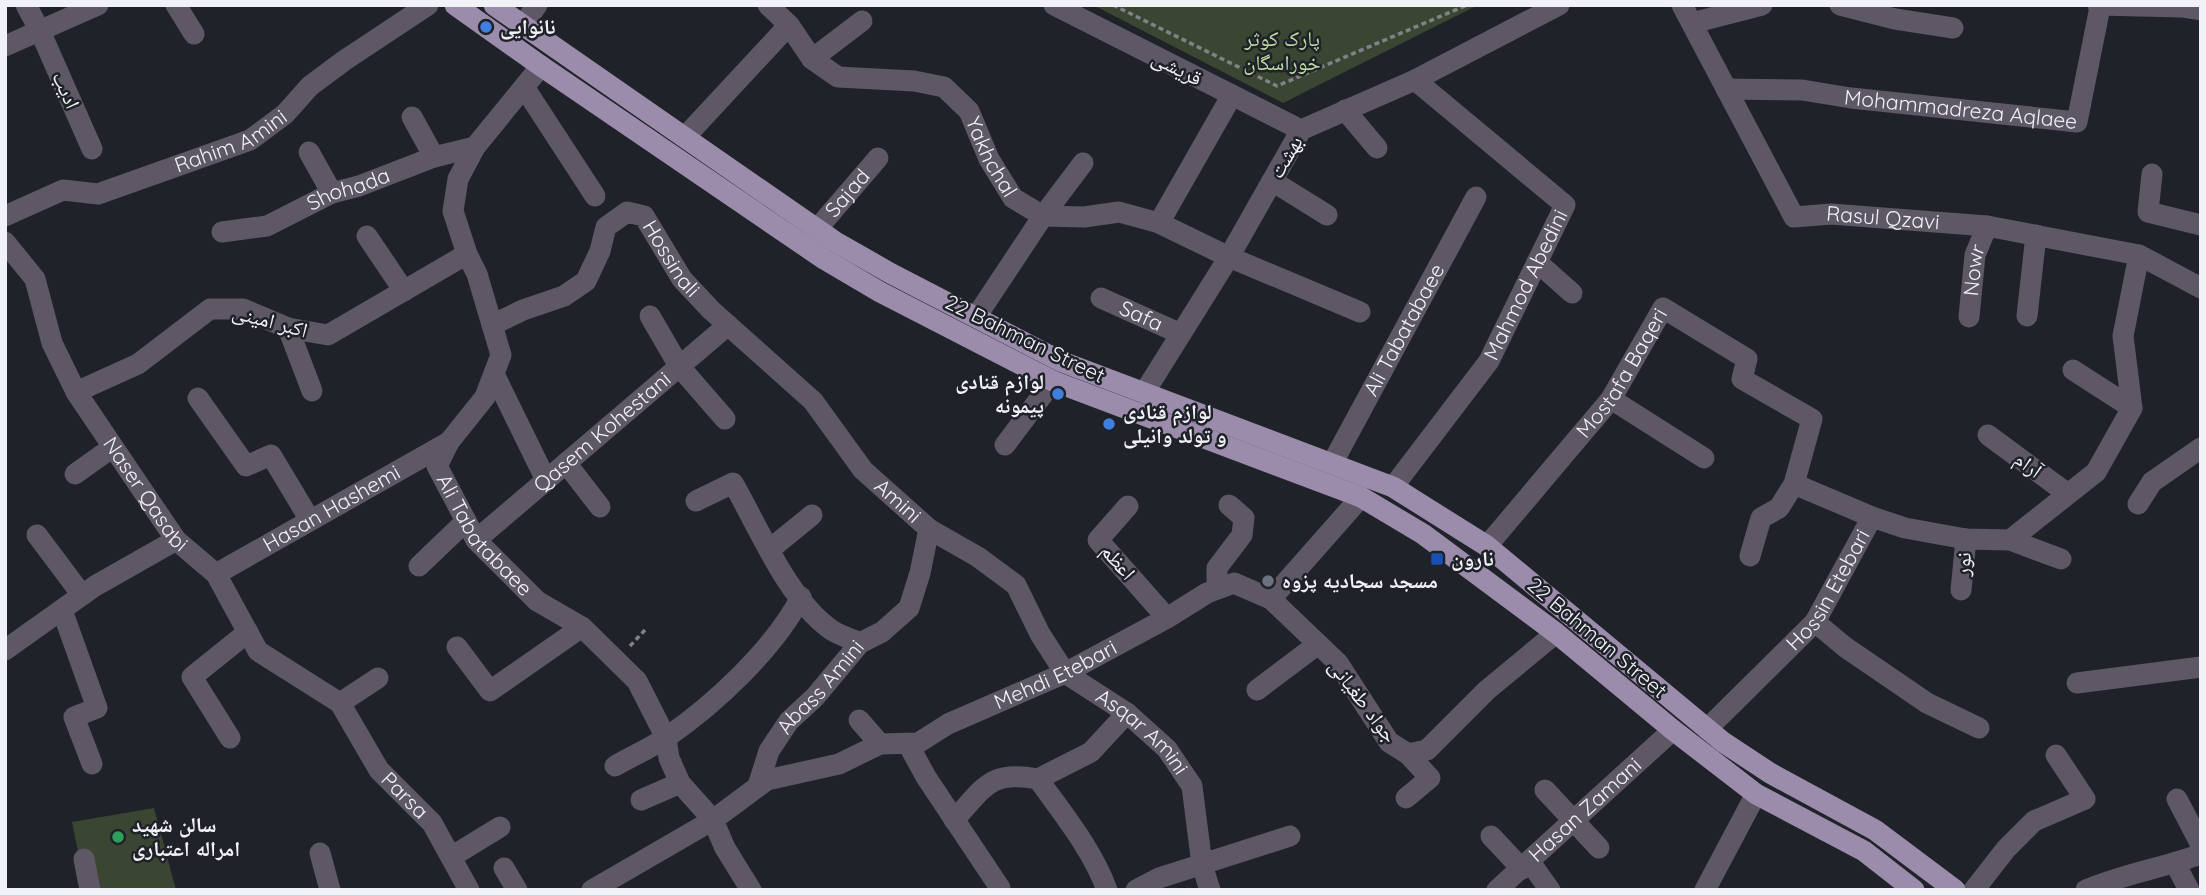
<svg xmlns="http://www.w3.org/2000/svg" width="2206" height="895" font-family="Quicksand,'Noto Naskh Arabic',sans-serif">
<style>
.green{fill:#3b4632}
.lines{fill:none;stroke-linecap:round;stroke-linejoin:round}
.path{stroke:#808288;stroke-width:3.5;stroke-dasharray:5 3.5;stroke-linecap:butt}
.minor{stroke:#5e5766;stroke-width:21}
.major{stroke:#9a8caa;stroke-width:21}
.shop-dot{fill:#3f7fe0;stroke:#202229;stroke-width:2.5}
.transit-dot{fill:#1a4fb4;stroke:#202229;stroke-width:2.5}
.worship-dot{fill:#6b7280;stroke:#202229;stroke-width:2.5}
.leisure-dot{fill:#2e9e5b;stroke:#202229;stroke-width:2.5}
.labels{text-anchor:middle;stroke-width:5;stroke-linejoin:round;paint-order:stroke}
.poi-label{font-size:21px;font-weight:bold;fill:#f1f2f7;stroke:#202229;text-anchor:start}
.park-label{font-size:21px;fill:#bfdfa5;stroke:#202229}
.street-label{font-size:21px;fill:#f1f2f7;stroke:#202229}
</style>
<rect width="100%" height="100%" fill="#202229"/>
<!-- green -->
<g class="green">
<path d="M1093,5H1478L1283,103Z"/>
<path d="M154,808L176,890H93L78,852L72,822Z"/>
</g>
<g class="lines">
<!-- path -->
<g class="path">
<path d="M1113,5L1277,86L1467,5"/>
<path d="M630,646L645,630"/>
</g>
<!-- minor -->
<g class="minor">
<path d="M26,5L40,31L92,149"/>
<path d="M176,5L194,34"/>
<path id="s1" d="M768,5L789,25L812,59L838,77L914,81L944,87L969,111L989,159L1013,198L1043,216L1084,217L1119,212L1159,223L1229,257L1360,312"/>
<path d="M1054,5L1301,130"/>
<path id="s2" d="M1682,5L1794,217L1831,214L1987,226L2139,255L2201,288"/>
<path d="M1840,5L1895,19L1953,28"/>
<path d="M2098,5L2182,7L2201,10"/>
<path d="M1692,23L1762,5"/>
<path d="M523,25L537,5"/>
<path d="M5,46L98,5"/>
<path d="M812,59L862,21"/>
<path id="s3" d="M541,66L475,147L458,179L453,211L467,254L477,274L501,355L485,397L449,442L437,466L476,540L537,601L582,627L637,681L666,738L669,758L680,783L713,820L725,848L751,890"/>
<path d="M524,87L595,196"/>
<path id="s4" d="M1726,89L1802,90L1851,98L2077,122L2100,7"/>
<path d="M1345,110L1377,148"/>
<path d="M412,117L434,157"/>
<path d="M685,137L789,25"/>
<path d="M309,152L332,193"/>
<path d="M2152,174L2148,212L2201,225"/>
<path d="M1272,181L1327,215"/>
<path id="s5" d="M5,216L63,190L98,194L250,140L285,114L310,86L345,60L428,5"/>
<path d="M1159,223L1232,95"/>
<path id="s6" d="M817,229L878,158"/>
<path id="s7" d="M222,232L267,226L332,193L359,186L434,157L475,147"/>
<path d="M367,236L404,291"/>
<path id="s8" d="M5,242L35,279L52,343L76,392L176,540L216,574L258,651L340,703L379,770L432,823L469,890"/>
<path d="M1537,262L1572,293"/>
<path id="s9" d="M1101,298L1181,334"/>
<path d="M650,316L679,366L725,419"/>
<path d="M2027,316L2036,235"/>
<path d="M976,317L1043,216L1083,163"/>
<path id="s10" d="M1969,317L1975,255L1987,226"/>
<path id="s11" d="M492,325L523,310L564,296L586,281L600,251L606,227L627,212L644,216L682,279L711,310L813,401L863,470L929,529L978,557L1016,585L1040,634L1065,673L1127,713L1167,749L1192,786L1202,865L1210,890"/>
<path d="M288,328L312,391"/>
<path d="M2073,370L2132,408"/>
<path d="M494,374L546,480"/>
<path d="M76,392L138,364L210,309H243L288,328L328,335L467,254"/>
<path d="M1144,393L1229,257L1301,130L1415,80L1559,5"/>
<path d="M198,398L246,466L271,455L310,520"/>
<path d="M1611,399L1704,458"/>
<path d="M1988,435L2068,494"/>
<path d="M1005,445L1053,381"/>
<path id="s12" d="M1333,462L1476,197"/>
<path d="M566,463L600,507"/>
<path d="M75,474L113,447"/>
<path d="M1794,484L1872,517"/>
<path id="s13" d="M1393,487L1489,361L1565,205L1415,80"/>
<path d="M696,501L733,483C759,528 787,598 830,629C838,635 850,638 860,643"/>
<path d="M2138,504L2152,482L2201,448"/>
<path d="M1128,506L1098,540L1167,618"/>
<path d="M37,535L82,595"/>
<path id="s14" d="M476,540L728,325"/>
<path d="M2010,540L2061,559"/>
<path id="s15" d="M1487,546L1611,399L1663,308L1747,359L1742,379L1812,419L1794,484L1779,508L1761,518L1750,556"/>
<path d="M769,550L812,515"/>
<path d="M419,566L466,521"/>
<path id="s16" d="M216,574L449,442"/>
<path d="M1217,589V568L1242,535L1244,518L1229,505"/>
<path d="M1961,590L1966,539"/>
<path d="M1271,599L1338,663L1389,742L1408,754L1427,750L1487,690L1556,633"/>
<path d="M62,610L97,708L74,717L92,764"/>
<path d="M1815,622L1845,647L1927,703L1979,728"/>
<path d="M457,647L490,691L582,627"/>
<path d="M5,650L95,586L176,540"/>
<path d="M2077,683L2201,667"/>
<path d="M1257,690L1318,644"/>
<path d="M340,703L378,678"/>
<path d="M859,720L880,744"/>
<path id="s17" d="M1707,729L1815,622L1872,517L1905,528L1966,539L2010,540L2096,472L2132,408L2123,336L2139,255"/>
<path d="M230,738L192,677L248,632"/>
<path d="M908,744L926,777L1000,888"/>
<path d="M615,766C632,756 651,748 667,737C715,704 774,649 801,597"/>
<path d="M1038,779L1091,752L1127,713"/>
<path id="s18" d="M758,786L769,751L789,721L815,697L860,643L882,632L909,608L920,573L929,529"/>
<path d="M1545,790L1599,848"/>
<path d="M1406,798L1430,778L1408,754"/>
<path d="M2177,799L2201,845"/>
<path d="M641,800L680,783"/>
<path d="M954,820C985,787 989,770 1038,779C1063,814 1092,849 1107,890"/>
<path d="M1491,836L1522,869"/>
<path d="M320,853L330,890"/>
<path d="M451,857L500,827"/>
<path d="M84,859L90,890"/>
<path d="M1530,862L1550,890"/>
<path d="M2175,863L2189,890"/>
<path d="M504,868L517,890"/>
<path id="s19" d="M592,890L713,820L767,780L839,764L880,744L918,743L948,724L1065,673L1167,618L1207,593L1234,583L1271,599L1361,497"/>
<path d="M1136,890L1159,878L1290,836"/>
<path id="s20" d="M1497,890L1673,730"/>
<path d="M1705,890L1756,794"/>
<path d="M1974,890L2006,849L2034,821L2085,799L2056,755"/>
<path d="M2086,890C2123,874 2163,868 2201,854"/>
</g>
<!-- major -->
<g class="major">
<path d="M455,5L541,66L824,259L880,292L1053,381L1361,497L1423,534L1556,633L1673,730L1756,794L1864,851L1914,890"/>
<path d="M494,5L834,241L890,273L1060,361L1393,487L1487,546L1723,742L1770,773L1875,830L1955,890"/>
</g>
</g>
<!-- markers -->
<g class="shop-dot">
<circle cx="486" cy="27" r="7"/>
<circle cx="1058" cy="394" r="7"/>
<circle cx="1109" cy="424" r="7"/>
</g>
<rect class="transit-dot" x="1430" y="552" width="14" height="14" rx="3.5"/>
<circle class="worship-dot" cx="1268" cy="581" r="7"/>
<circle class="leisure-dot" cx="118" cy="837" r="7"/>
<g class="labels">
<!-- poi labels -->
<g class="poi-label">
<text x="500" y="34">نانوایی</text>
<text x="1044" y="389" text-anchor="end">لوازم قنادی<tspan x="1044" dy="24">پیمونه</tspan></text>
<text x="1123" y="419">لوازم قنادی<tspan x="1123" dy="24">و تولد وانیلی</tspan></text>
<text x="1451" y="566">نارون</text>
<text x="1282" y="588">مسجد سجادیه پزوه</text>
<text x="132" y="832">سالن شهید<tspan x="132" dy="24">امراله اعتباری</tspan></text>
</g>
<!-- park labels -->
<g class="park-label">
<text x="1282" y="46">پارک کوثر<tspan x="1282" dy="24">خوراسگان</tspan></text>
</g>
<!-- street labels -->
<g class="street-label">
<text transform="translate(1177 68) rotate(27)" y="7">قریشی</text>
<text transform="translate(66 90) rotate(66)" y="7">ادیب</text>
<text dy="7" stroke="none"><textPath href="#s4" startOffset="236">Mohammadreza Aqlaee</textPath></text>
<text dy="7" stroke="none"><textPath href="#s5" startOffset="242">Rahim Amini</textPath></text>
<text dy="7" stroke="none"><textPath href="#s1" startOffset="294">Yakhchal</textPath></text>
<text transform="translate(1286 157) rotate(-60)" y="7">بهشت</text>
<text dy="7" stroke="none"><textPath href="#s7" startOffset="135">Shohada</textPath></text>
<text dy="7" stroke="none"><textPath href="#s6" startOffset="47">Sajad</textPath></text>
<text dy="7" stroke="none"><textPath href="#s2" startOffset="329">Rasul Qzavi</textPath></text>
<text dy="7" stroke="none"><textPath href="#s11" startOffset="256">Hossinali</textPath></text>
<text dy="7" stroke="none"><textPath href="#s10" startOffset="47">Nowr</textPath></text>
<text dy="7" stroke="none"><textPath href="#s13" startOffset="243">Mahmod Abedini</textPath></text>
<text dy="7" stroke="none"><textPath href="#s9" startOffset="44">Safa</textPath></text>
<text transform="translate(270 321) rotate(15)" y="7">اکبر امینی</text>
<text dy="7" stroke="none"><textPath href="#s12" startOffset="150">Ali Tabatabaee</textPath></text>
<text transform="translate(1025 339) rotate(26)" y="7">22 Bahman Street</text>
<text dy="7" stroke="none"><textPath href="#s15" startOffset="220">Mostafa Baqeri</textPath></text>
<text dy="7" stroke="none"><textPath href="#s14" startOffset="166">Qasem Kohestani</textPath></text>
<text transform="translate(2028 465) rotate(36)" y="7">آرام</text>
<text dy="7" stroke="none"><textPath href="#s8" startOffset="292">Naser Qasabi</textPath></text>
<text dy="7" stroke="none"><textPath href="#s11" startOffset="590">Amini</textPath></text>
<text dy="7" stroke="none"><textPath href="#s16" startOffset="133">Hasan Hashemi</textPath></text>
<text dy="7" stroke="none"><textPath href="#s3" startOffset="539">Ali Tabatabaee</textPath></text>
<text transform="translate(1118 562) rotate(49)" y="7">اعظم</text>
<text transform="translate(1963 564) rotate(-85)" y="7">نور</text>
<text dy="7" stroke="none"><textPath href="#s17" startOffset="186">Hossin Etebari</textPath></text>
<text transform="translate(1597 638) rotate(40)" y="7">22 Bahman Street</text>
<text dy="7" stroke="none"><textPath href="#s19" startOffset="518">Mehdi Etebari</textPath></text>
<text dy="7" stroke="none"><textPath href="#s18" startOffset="119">Abass Amini</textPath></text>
<text transform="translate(1363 701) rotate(53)" y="7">جواد طغیانی</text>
<text dy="7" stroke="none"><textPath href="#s11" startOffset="934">Asqar Amini</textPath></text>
<text dy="7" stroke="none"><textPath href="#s8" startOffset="698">Parsa</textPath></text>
<text dy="7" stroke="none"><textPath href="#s20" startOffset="119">Hasan Zamani</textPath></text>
</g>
</g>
<!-- border -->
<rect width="2206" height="895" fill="none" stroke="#f1f2f7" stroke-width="14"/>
</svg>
